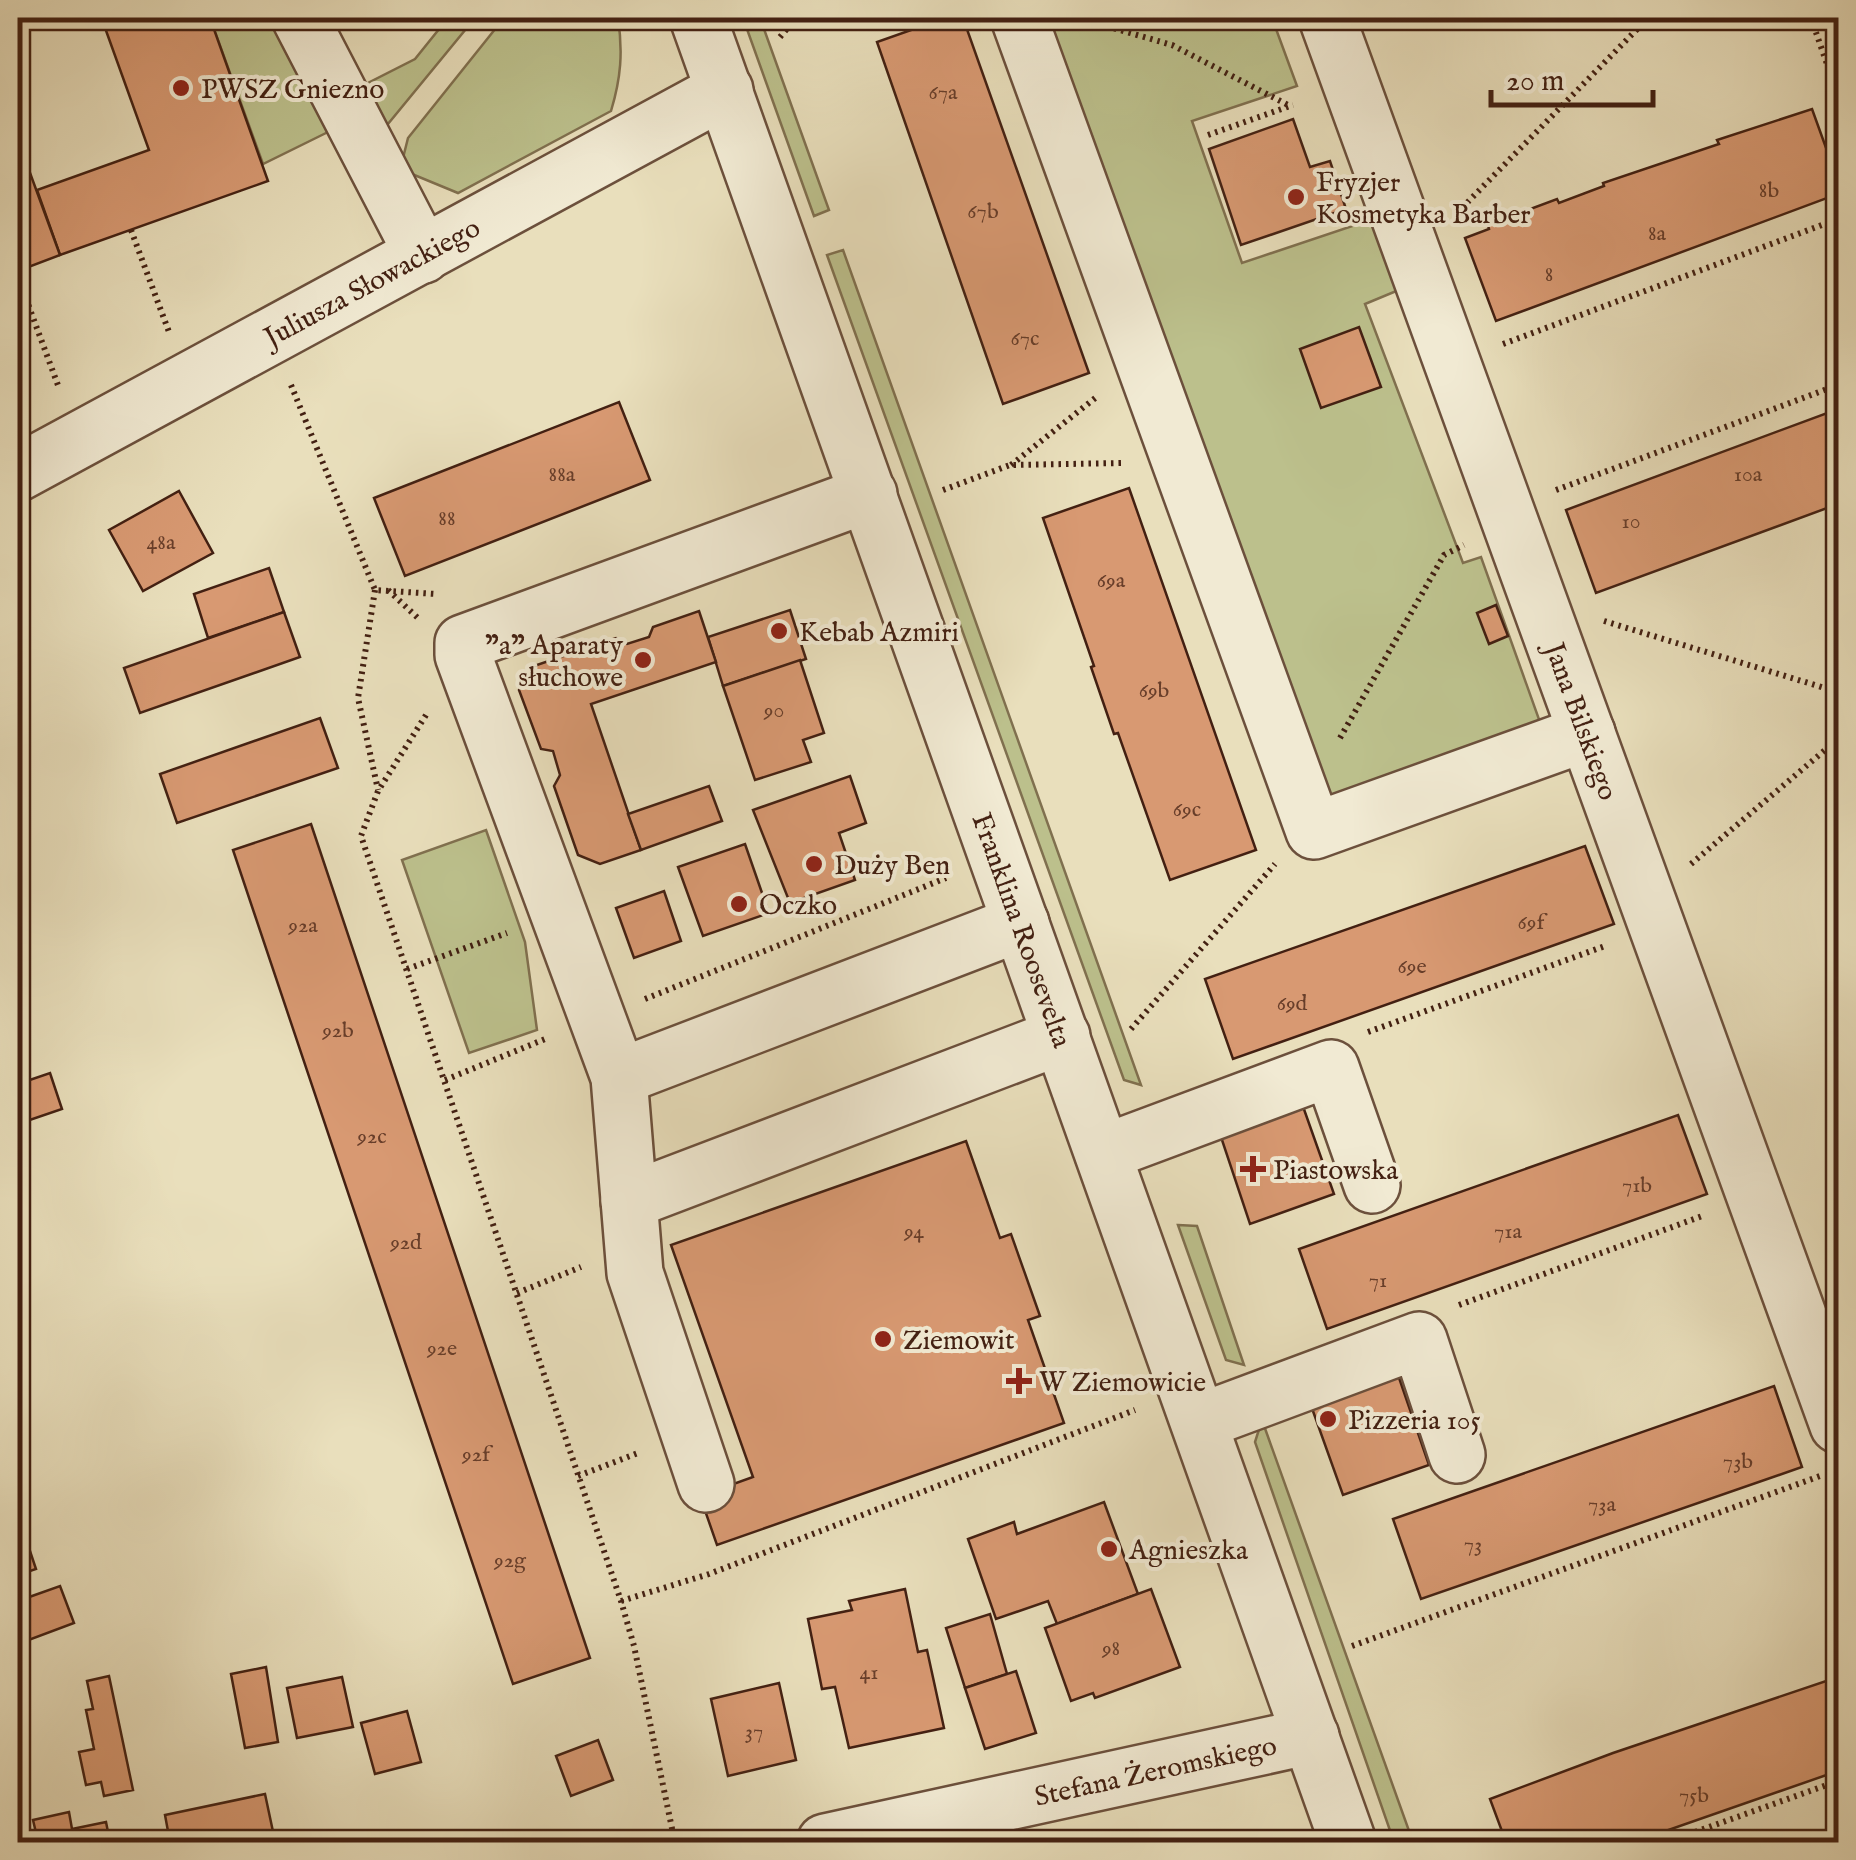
<svg xmlns="http://www.w3.org/2000/svg" width="1856" height="1860" font-family="'IM FELL English',serif">
<style>
.green{fill:#bcc08c;stroke:#80704f;stroke-width:2.5}
.building{fill:#d89972;stroke:#432012;stroke-width:2.5}
.lines{fill:none;stroke-linecap:round;stroke-linejoin:round}
.minor-casing{stroke:#6c503c;stroke-width:60}
.path{stroke:#432012;stroke-width:6;stroke-dasharray:2.5 5;stroke-linecap:butt}
.minor{stroke:#f1ead3;stroke-width:55}
.poi-dot{fill:#8f2418;stroke:#f1ead3;stroke-width:4}
.labels{text-anchor:middle;stroke-width:8;stroke-linejoin:round;paint-order:stroke}
.number-label{font-size:22px;fill:#683e2a}
.poi-label{font-size:28px;fill:#432012;stroke:#f1ead3;text-anchor:start}
.street-label{font-size:28px;fill:#432012;stroke:#f1ead3}
</style>
<rect width="100%" height="100%" fill="#e9dfbc"/>
<filter id="stains"><feTurbulence type="fractalNoise" baseFrequency=".002" numOctaves="4"/><feColorMatrix values="0 0 0 0 .2 0 0 0 0 .09 0 0 0 0 .02 0 0 0 .5 -.17"/></filter>
<radialGradient id="worn" r=".72"><stop offset=".6" stop-color="#630" stop-opacity="0"/><stop offset="1" stop-color="#630" stop-opacity=".3"/></radialGradient>
<!-- green -->
<g class="green">
<path d="M210,18H275L330,131L263,164Z"/>
<path d="M448,18H475L383,130L360,87L415,59Z"/>
<path d="M504,18H618C623,52 621,78 611,111L458,193L407,172L402,162L408,138Z"/>
<path d="M743,18H760L829,210L814,216Z"/>
<path d="M1032,18H1272L1297,86L1192,121L1242,263L1382,216L1406,287L1365,304L1463,563L1481,557L1541,725L1322,813Z"/>
<path d="M843,250L1141,1085L1124,1080L827,255Z"/>
<path d="M486,830L525,942L537,1030L469,1053L402,860Z"/>
<path d="M1178,1225L1197,1226L1244,1365L1226,1360Z"/>
<path d="M1262,1420L1413,1842H1394L1255,1442Z"/>
</g>
<!-- building -->
<g class="building">
<path d="M127,18H210L268,181L60,255L37,190L149,150L104,25Z"/>
<path d="M945,18H963L1089,373L1003,404L877,42Z"/>
<path d="M1379,18H1427L1383,29Z"/>
<path d="M1812,109L1838,181V194L1496,321L1465,238L1489,229L1488,225L1557,199L1559,203L1604,186L1603,183L1719,144L1717,140Z"/>
<path d="M1293,119L1310,167L1330,161L1346,209L1241,245L1209,149Z"/>
<path d="M18,140L60,255L18,271Z"/>
<path d="M1359,327L1381,387L1321,408L1300,349Z"/>
<path d="M619,402L650,480L405,576L374,498Z"/>
<path d="M1838,409V504L1596,593L1566,510Z"/>
<path d="M1129,488L1256,850L1170,880L1118,733L1114,734L1091,667L1094,666L1043,518Z"/>
<path d="M179,491L213,553L143,591L109,530Z"/>
<path d="M269,568L284,612L208,638L194,594Z"/>
<path d="M1496,605L1508,636L1489,644L1477,613Z"/>
<path d="M790,610L806,659L723,686L708,637Z"/>
<path d="M699,611L716,662L591,704L641,850L600,864L578,855L554,786L560,775L553,751L541,749L519,690L528,668L616,638L627,644L649,637L653,627Z"/>
<path d="M284,612L300,657L140,713L124,668Z"/>
<path d="M800,660L824,733L803,740L811,762L755,780L723,686Z"/>
<path d="M320,718L338,768L177,823L160,774Z"/>
<path d="M850,776L866,823L839,833L855,880L790,903L753,810Z"/>
<path d="M709,786L722,821L641,850L628,814Z"/>
<path d="M311,824L590,1658L513,1684L233,850Z"/>
<path d="M745,844L769,913L703,936L678,867Z"/>
<path d="M1585,846L1614,924L1233,1059L1205,979Z"/>
<path d="M664,891L681,941L634,958L616,908Z"/>
<path d="M50,1073L62,1109L18,1124V1084Z"/>
<path d="M1300,1098L1334,1194L1250,1224L1218,1128Z"/>
<path d="M1678,1115L1707,1194L1327,1329L1299,1249Z"/>
<path d="M966,1141L1000,1238L1011,1234L1040,1316L1028,1320L1064,1423L717,1545L700,1496L753,1477L671,1245Z"/>
<path d="M1396,1369L1429,1465L1343,1495L1309,1400Z"/>
<path d="M1774,1386L1802,1467L1421,1599L1393,1519Z"/>
<path d="M1104,1502L1138,1594L1057,1624L1048,1601L996,1619L968,1539L1014,1522L1017,1534Z"/>
<path d="M18,1515L36,1569L18,1575Z"/>
<path d="M60,1586L74,1623L18,1644V1601Z"/>
<path d="M905,1589L918,1652L927,1650L944,1728L849,1748L835,1687L822,1689L808,1619L852,1610L849,1601Z"/>
<path d="M1151,1589L1180,1667L1095,1698L1093,1693L1071,1701L1045,1628Z"/>
<path d="M990,1614L1007,1674L965,1688L946,1628Z"/>
<path d="M266,1667L278,1742L245,1748L231,1674Z"/>
<path d="M1016,1671L1036,1733L985,1749L965,1688Z"/>
<path d="M109,1676L133,1790L104,1796L101,1782L86,1785L79,1752L94,1749L86,1710L93,1709L87,1681Z"/>
<path d="M342,1677L353,1727L297,1738L287,1688Z"/>
<path d="M1838,1677V1771L1634,1842H1506L1490,1799L1613,1753Z"/>
<path d="M779,1683L796,1760L728,1776L711,1699Z"/>
<path d="M407,1711L421,1762L375,1774L361,1723Z"/>
<path d="M598,1740L613,1780L571,1796L556,1756Z"/>
<path d="M265,1794L275,1841L170,1842L165,1815Z"/>
<path d="M69,1812L72,1829L106,1822L110,1842H27L26,1839L37,1837L33,1820Z"/>
</g>
<g class="lines">
<!-- minor casing -->
<g class="minor-casing">
<g id="minor">
<path d="M300,18L423,255"/>
<path id="s1" d="M698,18L1348,1842"/>
<path d="M1019,18L1314,831L1587,733"/>
<path id="s2" d="M1327,18L1838,1425"/>
<path id="s3" d="M18,473L725,90"/>
<path d="M619,1077L1021,923"/>
<path d="M1103,1153L1331,1068L1372,1185"/>
<path d="M629,1201L1062,1036"/>
<path d="M1199,1422L1419,1340L1457,1455"/>
<path d="M706,1484L635,1273L619,1077L463,655V643L869,494"/>
<path id="s4" d="M825,1842L1311,1736"/>
</g>
</g>
<!-- path -->
<g class="path">
<path d="M1078,18L1172,45L1290,106"/>
<path d="M1811,18L1838,96"/>
<path d="M780,37L796,18"/>
<path d="M1208,135L1293,105"/>
<path d="M1457,213L1648,18"/>
<path d="M131,230L169,332"/>
<path d="M18,277L59,388"/>
<path d="M1503,344L1838,219"/>
<path d="M291,385L375,590L436,594"/>
<path d="M1011,465L1099,395"/>
<path d="M943,490L1010,465L1123,463"/>
<path d="M1556,490L1838,385"/>
<path d="M375,590L358,698L378,790"/>
<path d="M388,590L419,619"/>
<path d="M1604,621L1838,692"/>
<path d="M426,715L378,791L361,836L621,1601L634,1646L674,1838"/>
<path d="M1340,738L1444,555L1464,545"/>
<path d="M1691,864L1838,739"/>
<path d="M407,969L507,933"/>
<path d="M645,999L946,878"/>
<path d="M1131,1029L1275,864"/>
<path d="M1368,1032L1605,946"/>
<path d="M445,1080L545,1039"/>
<path d="M517,1293L581,1267"/>
<path d="M1459,1305L1705,1215"/>
<path d="M578,1476L638,1453"/>
<path d="M621,1601L709,1574L1135,1410"/>
<path d="M1352,1646L1820,1476"/>
<path d="M1667,1842L1838,1781"/>
</g>
<!-- minor -->
<use href="#minor" class="minor"/>
</g>
<!-- markers -->
<g class="poi-dot">
<circle cx="181" cy="88" r="10"/>
<circle cx="1296" cy="197" r="10"/>
<circle cx="779" cy="631" r="10"/>
<circle cx="643" cy="660" r="10"/>
<circle cx="814" cy="864" r="10"/>
<circle cx="739" cy="904" r="10"/>
<path d="M1248 1154h10v10h10v10h-10v10h-10v-10h-10v-10h10z"/>
<circle cx="883" cy="1339" r="10"/>
<path d="M1014 1366h10v10h10v10h-10v10h-10v-10h-10v-10h10z"/>
<circle cx="1328" cy="1419" r="10"/>
<circle cx="1109" cy="1549" r="10"/>
</g>
<g class="labels">
<!-- number labels -->
<g class="number-label">
<text x="943" y="99">67a</text>
<text x="1769" y="197">8b</text>
<text x="983" y="218">67b</text>
<text x="1657" y="240">8a</text>
<text x="1549" y="281">8</text>
<text x="1025" y="345">67c</text>
<text x="562" y="481">88a</text>
<text x="1748" y="481">10a</text>
<text x="447" y="525">88</text>
<text x="1631" y="528">10</text>
<text x="161" y="549">48a</text>
<text x="1111" y="587">69a</text>
<text x="1154" y="697">69b</text>
<text x="774" y="717">90</text>
<text x="1187" y="816">69c</text>
<text x="1531" y="929">69f</text>
<text x="303" y="932">92a</text>
<text x="1412" y="973">69e</text>
<text x="1292" y="1010">69d</text>
<text x="338" y="1037">92b</text>
<text x="372" y="1143">92c</text>
<text x="1637" y="1192">71b</text>
<text x="914" y="1238">94</text>
<text x="1508" y="1238">71a</text>
<text x="406" y="1249">92d</text>
<text x="1378" y="1287">71</text>
<text x="442" y="1355">92e</text>
<text x="476" y="1461">92f</text>
<text x="1738" y="1468">73b</text>
<text x="1602" y="1511">73a</text>
<text x="1473" y="1551">73</text>
<text x="510" y="1567">92g</text>
<text x="1111" y="1655">98</text>
<text x="869" y="1679">41</text>
<text x="754" y="1738">37</text>
<text x="1694" y="1802">75b</text>
</g>
<!-- poi labels -->
<g class="poi-label">
<text x="201" y="98">PWSZ Gniezno</text>
<text x="1316" y="191">Fryzjer<tspan x="1316" dy="32">Kosmetyka Barber</tspan></text>
<text x="799" y="641">Kebab Azmiri</text>
<text x="623" y="654" text-anchor="end">"a" Aparaty<tspan x="623" dy="32">słuchowe</tspan></text>
<text x="834" y="874">Duży Ben</text>
<text x="759" y="914">Oczko</text>
<text x="1273" y="1179">Piastowska</text>
<text x="903" y="1349">Ziemowit</text>
<text x="1039" y="1391">W Ziemowicie</text>
<text x="1348" y="1429">Pizzeria 105</text>
<text x="1129" y="1559">Agnieszka</text>
</g>
<!-- street labels -->
<g class="street-label">
<text dy="10" stroke="none"><textPath href="#s3" startOffset="402">Juliusza Słowackiego</textPath></text>
<text dy="10" stroke="none"><textPath href="#s2" startOffset="748">Jana Bilskiego</textPath></text>
<text dy="10" stroke="none"><textPath href="#s1" startOffset="968">Franklina Roosevelta</textPath></text>
<text dy="10" stroke="none"><textPath href="#s4" startOffset="338">Stefana Żeromskiego</textPath></text>
</g>
</g>
<!-- margin -->
<rect width="1856" height="1860" fill="none" stroke="#e9dfbc" stroke-width="60"/>
<rect x="20" y="20" width="1816" height="1820" fill="none" stroke="#432012" stroke-width="5"/>
<rect x="30" y="30" width="1796" height="1800" fill="none" stroke="#432012" stroke-width="2.5"/>
<!-- scale -->
<path d="M1491 90v15h162v-15" fill="none" stroke="#432012" stroke-width="5"/>
<text x="1506" y="90" font-size="30" fill="#432012" stroke="#f1ead3" stroke-width="8" paint-order="stroke">20 m</text>
<rect width="100%" height="100%" filter="url(#stains)"/>
<rect width="100%" height="100%" fill="url(#worn)"/>
</svg>
